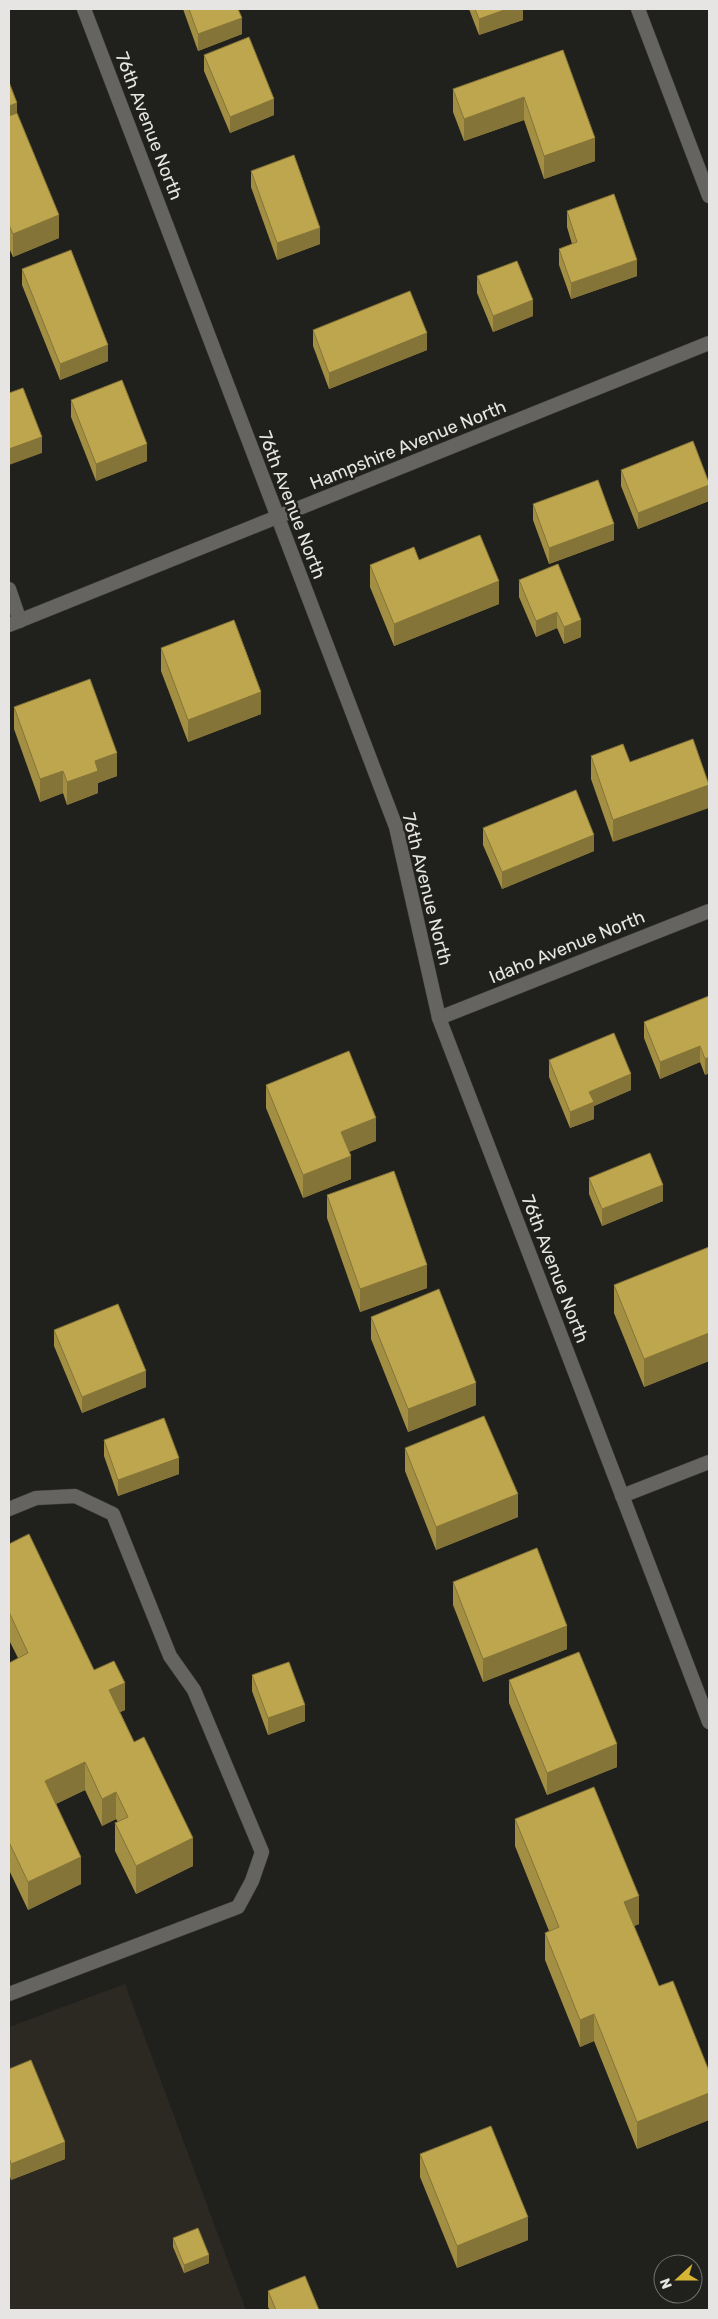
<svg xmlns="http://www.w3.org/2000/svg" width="718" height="2319" font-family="Rubik,sans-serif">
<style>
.built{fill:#2b2921}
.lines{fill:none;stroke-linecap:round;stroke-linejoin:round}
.service-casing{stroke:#3f3e3c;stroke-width:15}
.minor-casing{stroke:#3f3e3c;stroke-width:15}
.service{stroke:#656461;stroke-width:14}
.minor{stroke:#656461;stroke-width:14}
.wall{fill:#a38f43}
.shaded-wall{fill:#857437}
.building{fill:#bea64e;stroke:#857437}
.labels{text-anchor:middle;stroke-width:5;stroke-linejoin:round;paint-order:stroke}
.street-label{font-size:18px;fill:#e6e5e3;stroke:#20201d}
</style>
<rect width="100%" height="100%" fill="#20201d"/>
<!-- built -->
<path class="built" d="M125,1984L246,2310H9V2027Z"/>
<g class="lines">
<!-- service casing -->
<g class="service-casing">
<path id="service" d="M9,1509L36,1498L75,1496L113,1514L170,1656L194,1690L262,1852L252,1881L238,1907L9,1994"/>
</g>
<!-- minor casing -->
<g class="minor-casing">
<g id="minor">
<path d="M84,9L396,827L439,1018L709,1722"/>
<path d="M638,9L709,196"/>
<path d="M9,589L20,621"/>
<path d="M9,625L709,343"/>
<path d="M439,1018L709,911"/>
<path d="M622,1496L709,1462"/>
</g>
</g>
<!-- service -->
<use href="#service" class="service"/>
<!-- minor -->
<use href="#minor" class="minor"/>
</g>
<!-- wall -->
<g class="wall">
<path d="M183,9H238L242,34L198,51Z"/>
<path d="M469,9H523V20L479,35Z"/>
<path d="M563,50L595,161L544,179L524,120L464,141L453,112V89Z"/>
<path d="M204,55L274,115L230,133L204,71Z"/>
<path d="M9,82L17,114L59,238L13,257L9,248Z"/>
<path d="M251,171L320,244L277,260L251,187Z"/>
<path d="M567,211L637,276L571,299L559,265V249L572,244L567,227Z"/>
<path d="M22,269L108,361L60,380L22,285Z"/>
<path d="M477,276L533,316L493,332L477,293Z"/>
<path d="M313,330L427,350L329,389L313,346Z"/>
<path d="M71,400L147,461L96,481L71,417Z"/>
<path d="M621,470L709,483V501L638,529L621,486Z"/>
<path d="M533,504L614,540L549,564L533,520Z"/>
<path d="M419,560L499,604L394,646L370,587V565Z"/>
<path d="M558,564L581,637L564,644L557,628L536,637L519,597V580Z"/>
<path d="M161,648L261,714L188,742L161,671Z"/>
<path d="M14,707L117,776L98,783V793L67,805L63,793L40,802L14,729Z"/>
<path d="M623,744L613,842L591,779V756Z"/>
<path d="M483,828L594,851L502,889L483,845Z"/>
<path d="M709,996V1073L705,1075L700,1062L660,1079L644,1038V1022Z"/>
<path d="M549,1060L631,1090L594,1106V1119L570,1128L549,1077Z"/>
<path d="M266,1085L376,1141L349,1152L351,1179L303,1198L266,1108Z"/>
<path d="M589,1178L663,1201L602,1226L589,1194Z"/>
<path d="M327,1195L427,1288L360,1312L327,1218Z"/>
<path d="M709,1247V1361L644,1387L614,1313V1285Z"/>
<path d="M371,1317L476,1405L408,1432L371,1339Z"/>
<path d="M54,1330L146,1387L82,1413L54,1346Z"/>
<path d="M104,1440L179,1474L118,1496L104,1456Z"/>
<path d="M405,1448L518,1517L436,1550L405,1471Z"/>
<path d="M9,1544L94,1670L125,1710L120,1712L193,1866L136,1894L115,1851V1823L118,1822L116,1819L102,1826L85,1790L56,1804L81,1884L28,1910L9,1870V1663L18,1658L9,1640Z"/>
<path d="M453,1582L567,1649L483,1682L453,1605Z"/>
<path d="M252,1675L305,1721L268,1735L252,1691Z"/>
<path d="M509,1680L617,1767L547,1795L509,1703Z"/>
<path d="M515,1819L639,1924L634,1926L659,1986L709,2071V2120L637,2149L594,2041L580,2047L545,1960V1933L549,1931L515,1846Z"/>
<path d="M9,2069L65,2159L11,2180L9,2173Z"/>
<path d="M420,2154L528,2240L457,2268L420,2177Z"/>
<path d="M173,2238L209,2263L184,2273L173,2247Z"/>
<path d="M268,2291L319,2310H270L268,2307Z"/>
</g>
<!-- shaded-wall -->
<g class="shaded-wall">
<path d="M507,9H523V20L479,35V19Z"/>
<path d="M242,18V34L198,51V34Z"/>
<path d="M524,97V120L464,141V119Z"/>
<path d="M274,99V115L230,133V117Z"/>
<path d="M17,103V119L9,122V106Z"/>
<path d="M595,138V161L544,179V156Z"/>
<path d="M59,215V238L13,257V234Z"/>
<path d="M320,228V244L277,260V243Z"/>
<path d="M637,260V276L571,299V283Z"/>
<path d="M533,300V316L493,332V316Z"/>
<path d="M427,333V350L329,389V373Z"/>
<path d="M108,345V361L60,380V364Z"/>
<path d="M42,437V453L9,465V449Z"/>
<path d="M147,444V461L96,481V464Z"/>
<path d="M709,485V501L638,529V513Z"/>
<path d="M614,524V540L549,564V548Z"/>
<path d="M499,581V604L394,646V624Z"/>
<path d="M557,612V628L536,637V621Z"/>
<path d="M581,620V637L564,644V627Z"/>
<path d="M261,692V714L188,742V720Z"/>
<path d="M117,753V776L98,783V793L67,805V782L95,761Z"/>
<path d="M63,771V793L40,802V779Z"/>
<path d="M709,785V808L613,842V820Z"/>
<path d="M594,835V851L502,889V872Z"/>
<path d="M700,1046V1062L660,1079V1062Z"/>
<path d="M709,1057V1073L705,1075V1059Z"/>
<path d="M631,1074V1090L594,1106V1119L570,1128V1112L589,1092Z"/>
<path d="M376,1118V1141L341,1155V1132Z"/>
<path d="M351,1156V1179L303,1198V1175Z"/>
<path d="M663,1185V1201L602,1226V1209Z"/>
<path d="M427,1265V1288L360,1312V1289Z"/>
<path d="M709,1333V1361L644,1387V1359Z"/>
<path d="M146,1371V1387L82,1413V1397Z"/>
<path d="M476,1383V1405L408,1432V1409Z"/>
<path d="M179,1458V1474L118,1496V1480Z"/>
<path d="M518,1494V1517L436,1550V1527Z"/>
<path d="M567,1626V1649L483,1682V1659Z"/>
<path d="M125,1683V1710L109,1717V1690Z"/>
<path d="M305,1705V1721L268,1735V1718Z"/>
<path d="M617,1744V1767L547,1795V1773Z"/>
<path d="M85,1762V1790L45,1809V1781Z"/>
<path d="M116,1792V1819L102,1826V1799Z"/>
<path d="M193,1838V1866L136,1894V1866Z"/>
<path d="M81,1857V1884L28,1910V1882Z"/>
<path d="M639,1896V1924L624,1930V1902Z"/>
<path d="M594,2014V2041L580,2047V2020Z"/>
<path d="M709,2093V2120L637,2149V2122Z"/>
<path d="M65,2142V2159L11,2180V2164Z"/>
<path d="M528,2217V2240L457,2268V2246Z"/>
<path d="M209,2255V2263L184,2273V2265Z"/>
</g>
<!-- building -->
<g class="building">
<path d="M189,9H238L242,18L198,34Z"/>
<path d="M475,9H507L479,19Z"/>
<path d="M249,37L274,99L230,117L204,55Z"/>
<path d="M563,50L595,138L544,156L524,97L464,119L453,89Z"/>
<path d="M9,82L17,103L9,106Z"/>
<path d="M17,113L59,215L13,234L9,225V116Z"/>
<path d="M294,155L320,228L277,243L251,171Z"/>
<path d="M614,194L637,260L571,283L559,249L577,242L567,211Z"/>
<path d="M71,250L108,345L60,364L22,269Z"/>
<path d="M517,261L533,300L493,316L477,276Z"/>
<path d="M410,291L427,333L329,373L313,330Z"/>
<path d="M122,380L147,444L96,464L71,400Z"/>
<path d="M23,388L42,437L9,449V393Z"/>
<path d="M693,441L709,483V485L638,513L621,470Z"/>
<path d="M598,480L614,524L549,548L533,504Z"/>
<path d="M480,535L499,581L394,624L370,565L414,547L419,560Z"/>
<path d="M558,564L581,620L564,627L557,612L536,621L519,580Z"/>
<path d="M234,620L261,692L188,720L161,648Z"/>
<path d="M90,679L117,753L95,761L98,771L67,782L63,771L40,779L14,707Z"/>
<path d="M693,739L709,785L613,820L591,756L623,744L630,762Z"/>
<path d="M576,790L594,835L502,872L483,828Z"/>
<path d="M709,996V1057L705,1059L700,1046L660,1062L644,1022Z"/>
<path d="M614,1033L631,1074L589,1092L594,1102L570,1112L549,1060Z"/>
<path d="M349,1051L376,1118L341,1132L351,1156L303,1175L266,1085Z"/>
<path d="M650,1153L663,1185L602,1209L589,1178Z"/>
<path d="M394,1171L427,1265L360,1289L327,1195Z"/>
<path d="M709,1247V1333L644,1359L614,1285Z"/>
<path d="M439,1289L476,1383L408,1409L371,1317Z"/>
<path d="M118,1304L146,1371L82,1397L54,1330Z"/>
<path d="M484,1416L518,1494L436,1527L405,1448Z"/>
<path d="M164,1418L179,1458L118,1480L104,1440Z"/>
<path d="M29,1534L94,1670L114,1661L125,1683L109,1690L134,1742L144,1737L193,1838L136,1866L115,1823L128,1817L116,1792L102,1799L85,1762L45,1781L81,1857L28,1882L9,1842V1663L28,1653L9,1612V1544Z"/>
<path d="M537,1548L567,1626L483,1659L453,1582Z"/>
<path d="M579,1652L617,1744L547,1773L509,1680Z"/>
<path d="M289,1662L305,1705L268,1718L252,1675Z"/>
<path d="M594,1787L639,1896L624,1902L659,1986L673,1981L709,2071V2093L637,2122L594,2014L580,2020L545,1933L559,1927L515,1819Z"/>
<path d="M31,2060L65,2142L11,2164L9,2157V2069Z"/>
<path d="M491,2126L528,2217L457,2246L420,2154Z"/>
<path d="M198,2228L209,2255L184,2265L173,2238Z"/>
<path d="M305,2276L319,2310H276L268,2291Z"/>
</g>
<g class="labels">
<!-- street labels -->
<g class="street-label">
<text transform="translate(149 126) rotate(69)" y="6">76th Avenue North</text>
<text transform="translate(408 445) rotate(-22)" y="6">Hampshire Avenue North</text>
<text transform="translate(292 505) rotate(69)" y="6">76th Avenue North</text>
<text transform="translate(427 889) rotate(76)" y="6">76th Avenue North</text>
<text transform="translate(567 947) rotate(-22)" y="6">Idaho Avenue North</text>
<text transform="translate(555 1269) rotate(69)" y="6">76th Avenue North</text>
</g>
</g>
<!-- border -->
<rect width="718" height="2319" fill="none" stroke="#e6e5e3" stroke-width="20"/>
<!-- north arrow -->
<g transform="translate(678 2279) rotate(249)"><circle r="24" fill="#20201d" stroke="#6f6f6c"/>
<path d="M0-4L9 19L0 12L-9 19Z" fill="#d6b534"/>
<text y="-8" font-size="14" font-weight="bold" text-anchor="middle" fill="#e6e5e3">N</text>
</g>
</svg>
